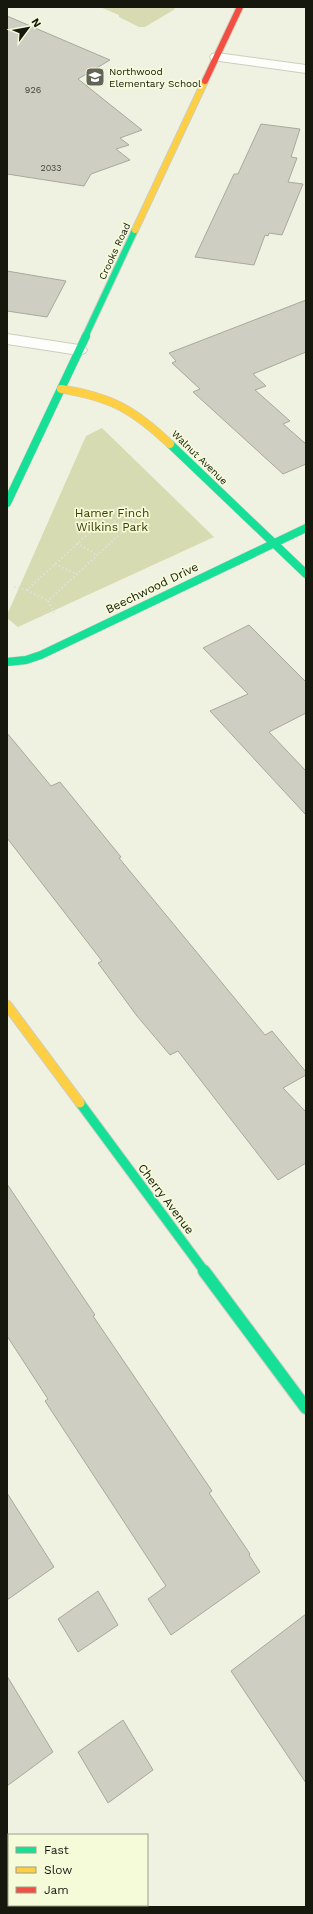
<svg xmlns="http://www.w3.org/2000/svg" width="313" height="1914" font-family="'Work Sans',sans-serif">
<style>
.green{fill:#d6dbb2}
.building{fill:#cecfc2;stroke:#a7a99b}
.lines{fill:none;stroke-linecap:round;stroke-linejoin:round}
.lane-casing{stroke:#cccec0;stroke-width:2}
.street-casing{stroke:#cccec0;stroke-width:2}
.fast-far3-casing{stroke:#cccec0;stroke-width:8}
.fast-far2-casing{stroke:#cccec0;stroke-width:9}
.fast-far1-casing{stroke:#cccec0;stroke-width:11}
.fast-casing{stroke:#cccec0;stroke-width:14}
.slow-far2-casing{stroke:#cccec0;stroke-width:8}
.slow-far1-casing{stroke:#cccec0;stroke-width:9}
.slow-casing{stroke:#cccec0;stroke-width:11}
.jam-casing{stroke:#cccec0;stroke-width:8}
.path{stroke:#e0e1db;stroke-width:2;stroke-dasharray:1.5 2.5;stroke-linecap:butt}
.lane{fill:#fdfdfa;fill-rule:evenodd}
.street{fill:#fdfdfa;fill-rule:evenodd}
.fast-far3{stroke:#16e098;stroke-width:6}
.fast-far2{stroke:#16e098;stroke-width:8}
.fast-far1{stroke:#16e098;stroke-width:9}
.fast{stroke:#16e098;stroke-width:12}
.slow-far2{stroke:#ffcf43;stroke-width:6}
.slow-far1{stroke:#ffcf43;stroke-width:8}
.slow{stroke:#ffcf43;stroke-width:9}
.jam{stroke:#f24e42;stroke-width:6}
.labels{text-anchor:middle;stroke-width:3.5;stroke-linejoin:round;paint-order:stroke}
.far-number-label{font-size:9px;fill:#44463a}
.far-poi-label{font-size:10px;fill:#16180d;stroke:#f5fad9;text-anchor:start}
.far-street-label{font-size:10px;fill:#16180d;stroke:#f5fad9}
.park-label{font-size:12px;fill:#3a3e03;stroke:#f5fad9}
.street-label{font-size:12px;fill:#16180d;stroke:#f5fad9}
</style>
<rect width="100%" height="100%" fill="#f0f2e1"/>
<!-- green -->
<g class="green">
<path d="M100,7H173L175,9L145,27H139L119,17V15Z"/>
<path d="M102,428L214,537L18,627L7,618V615L86,436Z"/>
</g>
<!-- building -->
<g class="building">
<path d="M7,16L110,60L78,79L142,130L120,138L129,145L116,149L130,160L91,174L84,186L7,174Z"/>
<path d="M261,124L300,129L291,157L297,158L288,182L303,184L282,235L269,233L268,236L265,235L254,265L195,257L234,174H238Z"/>
<path d="M7,271L66,281L47,317L7,311Z"/>
<path d="M306,300V352L253,374L266,386L255,390L290,421L283,424L306,444V464L283,474L193,392L200,389L172,363L176,361L169,353Z"/>
<path d="M249,625L306,682V713L269,732L306,771V815L210,711L248,694L203,648Z"/>
<path d="M7,733L51,786L60,782L121,857L119,858L265,1035L272,1031L306,1072V1075L283,1088L306,1112V1163L278,1180L178,1051L170,1055L137,1016L98,963L102,961L7,838Z"/>
<path d="M7,1184L95,1315L93,1316L212,1491L209,1493L250,1554L249,1555L260,1572L171,1635L148,1599L166,1586L45,1401L48,1399L7,1336Z"/>
<path d="M7,1493L54,1567L7,1600Z"/>
<path d="M98,1591L118,1625L78,1652L58,1619Z"/>
<path d="M306,1614V1783L231,1671Z"/>
<path d="M7,1676L53,1752L7,1786Z"/>
<path d="M123,1720L153,1770L108,1803L78,1752Z"/>
</g>
<g class="lines">
<!-- lane casing -->
<g class="lane-casing">
<path id="lane" d="M7,334L79,345L85,347L87,350L85,353L79,355L7,344Z"/>
</g>
<!-- street casing -->
<g class="street-casing">
<path id="street" d="M217,53L306,65V73L212,60L210,57L212,54Z"/>
</g>
<!-- fast-far3 casing -->
<g class="fast-far3-casing">
<path id="fast-far3" d="M85,337L135,230"/>
</g>
<!-- fast-far2 casing -->
<g class="fast-far2-casing">
<g id="fast-far2">
<path d="M170,444L306,574"/>
<path d="M7,503L86,336"/>
<path d="M7,662L26,660L41,655L306,528"/>
</g>
</g>
<!-- fast-far1 casing -->
<g class="fast-far1-casing">
<path id="fast-far1" d="M80,1103L205,1272"/>
</g>
<!-- fast casing -->
<g class="fast-casing">
<path id="fast" d="M204,1271L306,1408"/>
</g>
<!-- slow-far2 casing -->
<g class="slow-far2-casing">
<path id="slow-far2" d="M135,230L205,81"/>
</g>
<!-- slow-far1 casing -->
<g class="slow-far1-casing">
<path id="slow-far1" d="M61,389C111,397 133,409 170,444"/>
</g>
<!-- slow casing -->
<g class="slow-casing">
<path id="slow" d="M7,1005L80,1103"/>
</g>
<!-- jam casing -->
<g class="jam-casing">
<path id="jam" d="M205,81L240,7"/>
</g>
<!-- path -->
<g class="path">
<path d="M123,506L134,509L137,516C130,527 117,526 110,517L115,509Z"/>
<path d="M77,543L97,555"/>
<path d="M55,564L76,574"/>
<path d="M14,587L27,590L101,522L110,517"/>
<path d="M27,590L48,601"/>
<path d="M54,613L48,601L121,533V524"/>
</g>
<!-- lane -->
<use href="#lane" class="lane"/>
<!-- street -->
<use href="#street" class="street"/>
<!-- fast-far3 -->
<use href="#fast-far3" class="fast-far3"/>
<!-- fast-far2 -->
<use href="#fast-far2" class="fast-far2"/>
<!-- fast-far1 -->
<use href="#fast-far1" class="fast-far1"/>
<!-- fast -->
<use href="#fast" class="fast"/>
<!-- slow-far2 -->
<use href="#slow-far2" class="slow-far2"/>
<!-- slow-far1 -->
<use href="#slow-far1" class="slow-far1"/>
<!-- slow -->
<use href="#slow" class="slow"/>
<!-- jam -->
<use href="#jam" class="jam"/>
</g>
<!-- icons -->
<defs>
<g id="school-square" transform="scale(1)"><rect x="-9" y="-9" width="18" height="18" rx="4" fill="#626457" stroke="#f5fad9"/><path d="M0-5L7-2L0 1L-7-2ZM-4 1L0 2.5L4 1V4Q0 6-4 4Z" fill="#fff"/></g>
</defs>
<g fill-rule="evenodd">
<use href="#school-square" x="95" y="77"/>
</g>
<g class="labels">
<!-- far-number labels -->
<g class="far-number-label">
<text x="33" y="93">926</text>
<text x="51" y="171">2033</text>
</g>
<!-- far-poi labels -->
<g class="far-poi-label">
<text x="109" y="75">Northwood<tspan x="109" dy="12">Elementary School</tspan></text>
</g>
<!-- far-street labels -->
<g class="far-street-label">
<text transform="translate(114 251) rotate(-65)" y="4">Crooks Road</text>
<text transform="translate(200 457) rotate(44)" y="4">Walnut Avenue</text>
</g>
<!-- park labels -->
<g class="park-label">
<text x="112" y="517">Hamer Finch<tspan x="112" dy="14">Wilkins Park</tspan></text>
</g>
<!-- street labels -->
<g class="street-label">
<text transform="translate(152 588) rotate(-26)" y="4">Beechwood Drive</text>
<text transform="translate(166 1199) rotate(53)" y="4">Cherry Avenue</text>
</g>
</g>
<!-- border -->
<rect width="313" height="1914" fill="none" stroke="#16180d" stroke-width="16"/>
<!-- legend -->
<rect x="8" y="1834" width="140" height="72" fill="#f5fad9" stroke="#9ca087"/>
<rect x="16" y="1847" width="20" height="6" fill="#16e098" stroke="#9ca087"/>
<text x="44" y="1854" font-size="12" fill="#16180d">Fast</text>
<rect x="16" y="1867" width="20" height="6" fill="#ffcf43" stroke="#9ca087"/>
<text x="44" y="1874" font-size="12" fill="#16180d">Slow</text>
<rect x="16" y="1887" width="20" height="6" fill="#f24e42" stroke="#9ca087"/>
<text x="44" y="1894" font-size="12" fill="#16180d">Jam</text>
<!-- north arrow -->
<g transform="translate(28 28) rotate(58)" stroke="#f5fad9" stroke-width="3" paint-order="stroke">
<path d="M0-3L7 15L0 10L-7 15Z" fill="#16180d"/>
<text y="-6" font-size="11" font-weight="bold" text-anchor="middle" fill="#16180d">N</text>
</g>
</svg>
